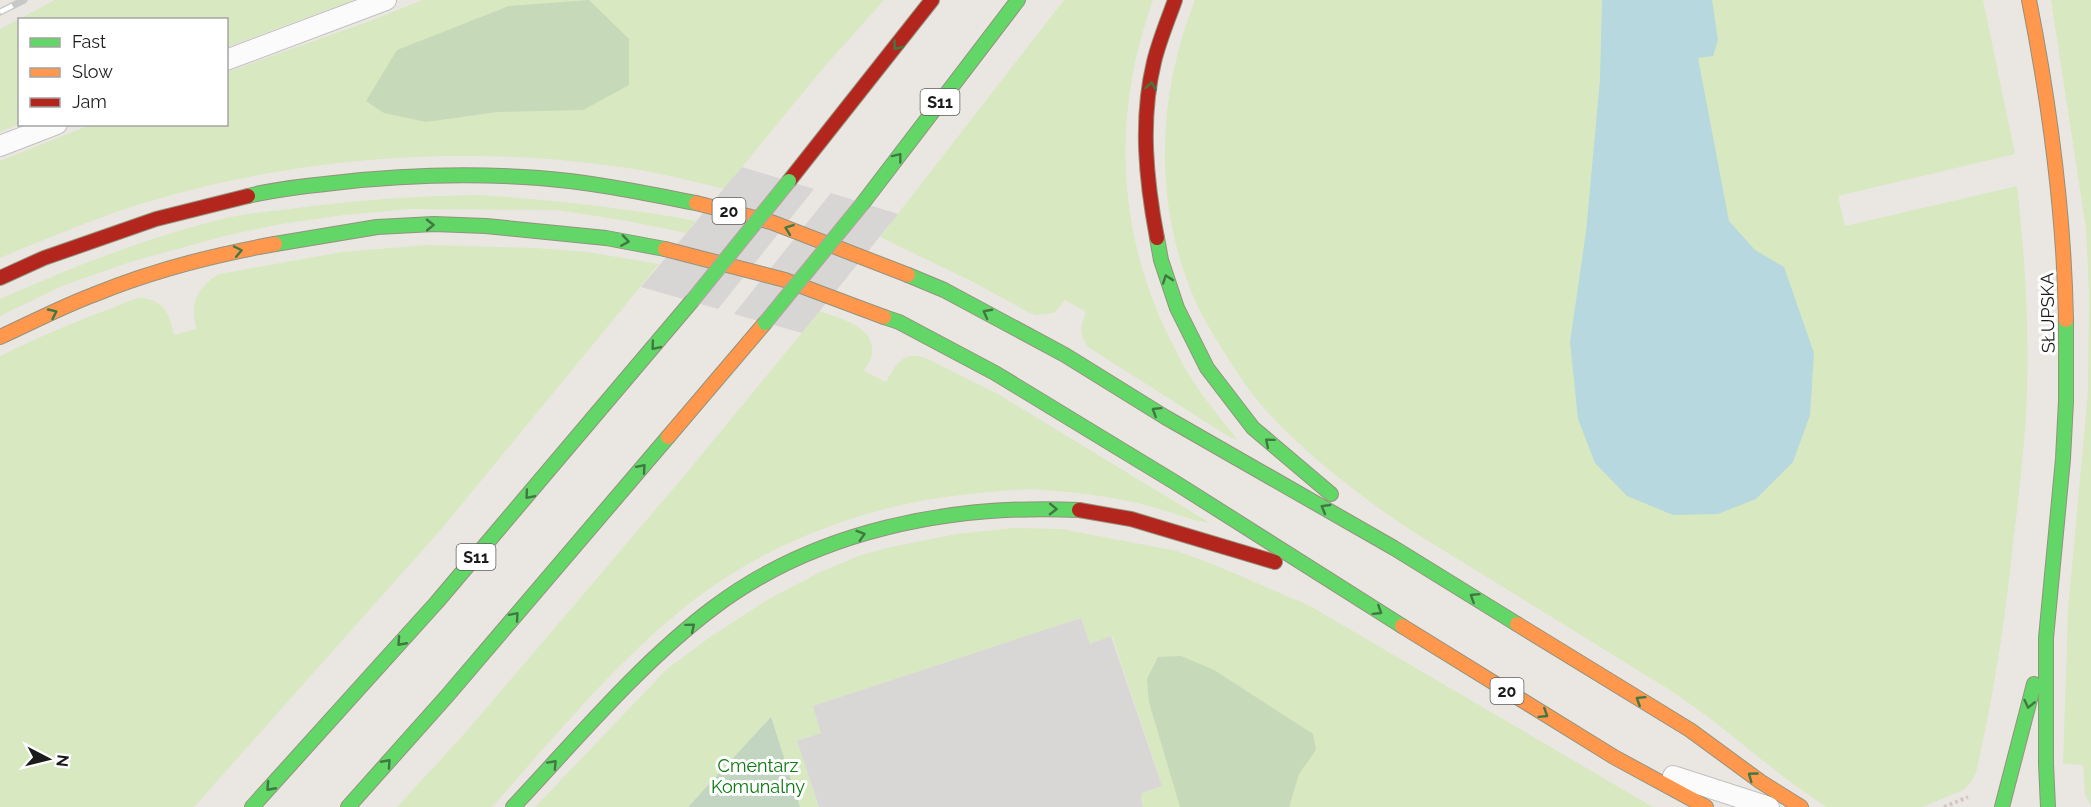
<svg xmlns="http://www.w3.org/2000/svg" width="2091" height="807" font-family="Raleway,sans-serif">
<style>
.grass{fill:#d8e8c1}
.forest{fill:#c6d9b8}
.cemetery{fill:#c2d5c1}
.parking{fill:#d8d7d5}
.water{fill:#b6d8de}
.pier{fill:#d7d6d4}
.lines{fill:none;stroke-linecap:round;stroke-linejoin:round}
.lane-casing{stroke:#c2c1bf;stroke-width:22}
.fast-casing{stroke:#93927c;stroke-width:16}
.slow-casing{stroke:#93927c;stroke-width:16}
.jam-casing{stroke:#93927c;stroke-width:16}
.path{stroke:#d6c6c3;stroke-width:4;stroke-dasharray:3 3;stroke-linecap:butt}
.lane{stroke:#fcfbfb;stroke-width:20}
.fast{stroke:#63d668;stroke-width:14}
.slow{stroke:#ff974d;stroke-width:14}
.jam{stroke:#b3261e;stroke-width:14}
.rail-casing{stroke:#c9c8c8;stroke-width:7}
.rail{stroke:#fff;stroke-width:4.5;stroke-dasharray:14;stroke-linecap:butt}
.fast-bridge-casing{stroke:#bf9ba6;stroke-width:16;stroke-linecap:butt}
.fast-bridge{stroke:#63d668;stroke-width:14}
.oneway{stroke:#3f7842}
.labels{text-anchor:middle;stroke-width:6;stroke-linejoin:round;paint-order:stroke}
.shield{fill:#fff;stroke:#5f5f5f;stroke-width:1.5}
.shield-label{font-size:16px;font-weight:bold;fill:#1b1b1b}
.street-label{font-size:18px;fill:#1b1b1b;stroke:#fff}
.park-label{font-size:18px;fill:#0a790e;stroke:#fff}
</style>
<rect width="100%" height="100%" fill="#eae7e3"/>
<!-- grass -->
<g class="grass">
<path d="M55,0H354L227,47L226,20H20L19,124L0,132V29Z"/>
<path d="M423,0H884L824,67L724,189C687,180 650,170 612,166C452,144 285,158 131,207C87,222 43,240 0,258V161L90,125L226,124L227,72L367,22Z"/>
<path d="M1064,0H1153C1110,120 1117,240 1177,353C1188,375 1202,395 1217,414C1223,423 1231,430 1237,439L1231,438L1088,347C1079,334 1080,326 1086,312L1065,300L1054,313L1036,315L1028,312L973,282L880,237Z"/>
<path d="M1195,0H1983L2015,154L1838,196L1845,226L2017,186C2026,263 2030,341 2026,418C2023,457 2019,496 2014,535C2006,616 1994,694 1976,773L1971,782L1963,790L1923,807H1826L1786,779L1707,716L1673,692L1409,529C1360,496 1302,452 1263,407C1249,391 1237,373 1226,355C1216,339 1205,322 1197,305C1153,207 1156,98 1195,0Z"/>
<path d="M2051,0H2091V806L2085,794L2083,765L2063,764L2068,610L2088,391L2089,293L2086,229Z"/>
<path d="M480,195C553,200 624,208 696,221L686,233L628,221L557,210L410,209L344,215L281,224L224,236L130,262L62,286L0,316V299C70,268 143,239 218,220C241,214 266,212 290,209C354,200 416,196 480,195Z"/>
<path d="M427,245L536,248L587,252L659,264L444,526L194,807H0V356C37,338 75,321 115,307C122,304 133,298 141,298C165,300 170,315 174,335L196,329C196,323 193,316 194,309C194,294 207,281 219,274L342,252Z"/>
<path d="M820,311C840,319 876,326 872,354C871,360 867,366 864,371L886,382C898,361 905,349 930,360L998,394L1210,523C1189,520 1169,511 1149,506C1114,497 1078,492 1042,490C1026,489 1008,490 992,492C878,499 760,542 673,617C606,673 550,742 492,807H397L466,732L684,476Z"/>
<path d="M1013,528L1061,529L1177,551L1215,565L1310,606L1653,807H1143L1141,798L1142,793L1162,786L1112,636L1090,644L1081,618L814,706L821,733L797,741L819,807H800L771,718L688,807H535L667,669L710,637L767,600L820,572L861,555L891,547L956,534Z"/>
</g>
<!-- forest -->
<g class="forest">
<path d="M589,0L629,39V85L583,110L497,112L426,122L384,113L366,101L397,50L509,6Z"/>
<path d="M1181,656L1214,670L1313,734L1316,750L1299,774L1290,804V807H1180L1149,702L1147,679L1158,657Z"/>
</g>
<!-- cemetery -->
<path class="cemetery" d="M771,717L800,807H688Z"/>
<!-- parking -->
<path class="parking" d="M1081,618L1090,644L1111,636L1162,786L1142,793L1141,798L1143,807H819L797,741L821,733L813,706Z"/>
<!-- water -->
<path class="water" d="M1602,0H1712L1718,40L1713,56L1698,58L1729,221L1755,250L1784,267L1814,353L1810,415L1793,462L1756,499L1718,514L1673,515L1627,496L1595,463L1578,419L1570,342L1586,232L1600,80Z"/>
<!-- pier -->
<g class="pier">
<path d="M742,167L814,189L718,309L641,287Z"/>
<path d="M831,193L898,214L802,333L734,314Z"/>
</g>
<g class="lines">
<!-- lane casing -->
<g class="lane-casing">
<g id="lane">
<path d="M226,60L386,0"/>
<path d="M0,146L57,124"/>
<path d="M1673,776L1769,807"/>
</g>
</g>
<!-- fast casing -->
<g class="fast-casing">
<g id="fast">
<path d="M248,196C276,189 305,186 334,183C402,175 470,173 539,178C592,182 644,193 696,203"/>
<path d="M863,203L1018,0"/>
<path d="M1157,238L1161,260L1177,308L1207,368L1253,428L1331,494"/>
<path d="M275,244L377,227L434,224L486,226L606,238L665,249"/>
<path d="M908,275L944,290L1065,355L1165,417L1394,548L1517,624"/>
<path d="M884,317L899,322L995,373L1176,483L1402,626"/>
<path d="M252,807L437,602L692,301"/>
<path d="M348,807L447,696L668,437"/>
<path d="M513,807C576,740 640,663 713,608C816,530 951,504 1079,510"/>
<path d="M2002,807L2034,684"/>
<path d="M2048,807L2046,764V638L2063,459L2066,401V320"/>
</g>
</g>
<!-- slow casing -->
<g class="slow-casing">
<g id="slow">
<path d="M2029,0C2050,106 2064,212 2066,320"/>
<path d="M696,203L771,222L908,275"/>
<path d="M665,249L785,280L884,317"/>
<path d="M0,337C31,323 61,307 93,295C151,271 213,255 275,244"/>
<path d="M668,437L765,323"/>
<path d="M1517,624L1690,730L1761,782L1801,807"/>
<path d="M1402,626L1614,757L1706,807"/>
</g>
</g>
<!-- jam casing -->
<g class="jam-casing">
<g id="jam">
<path d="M789,181L932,0"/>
<path d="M1157,238C1146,180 1140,120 1154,62C1159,41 1168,20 1175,0"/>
<path d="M0,278L44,258L156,219L248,196"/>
<path d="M1079,510L1131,519L1275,562"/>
</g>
</g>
<!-- path -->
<path class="path" d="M1944,807L1968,797"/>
<!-- lane -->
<use href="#lane" class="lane"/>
<!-- fast -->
<use href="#fast" class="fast"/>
<!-- slow -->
<use href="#slow" class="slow"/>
<!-- jam -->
<use href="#jam" class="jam"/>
<!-- rail casing -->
<g class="rail-casing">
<path id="rail" d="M0,12L24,0"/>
</g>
<!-- rail -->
<use href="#rail" class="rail"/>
<!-- fast-bridge casing -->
<g class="fast-bridge-casing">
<g id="fast-bridge">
<path d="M692,301L789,181"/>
<path d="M765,323L863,203"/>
</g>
</g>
<!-- fast-bridge -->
<use href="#fast-bridge" class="fast-bridge"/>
</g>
<!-- one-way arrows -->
<defs><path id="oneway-chevron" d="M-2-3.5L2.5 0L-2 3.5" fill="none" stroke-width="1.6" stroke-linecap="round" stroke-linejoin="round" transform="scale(1.5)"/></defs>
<g class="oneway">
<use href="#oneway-chevron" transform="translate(897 46) rotate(128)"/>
<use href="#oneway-chevron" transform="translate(1151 86) rotate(-82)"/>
<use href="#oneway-chevron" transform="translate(898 157) rotate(-52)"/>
<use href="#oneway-chevron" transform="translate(430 225) rotate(-1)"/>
<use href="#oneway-chevron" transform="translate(789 229) rotate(-160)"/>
<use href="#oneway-chevron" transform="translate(625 241) rotate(9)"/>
<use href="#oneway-chevron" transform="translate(238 251) rotate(-12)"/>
<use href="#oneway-chevron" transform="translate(1167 279) rotate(-109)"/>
<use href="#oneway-chevron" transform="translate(53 313) rotate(-25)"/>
<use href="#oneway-chevron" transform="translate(987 313) rotate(-152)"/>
<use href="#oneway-chevron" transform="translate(655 346) rotate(130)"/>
<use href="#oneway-chevron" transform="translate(1156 411) rotate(-148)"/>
<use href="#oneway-chevron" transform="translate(1269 442) rotate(-140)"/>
<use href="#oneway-chevron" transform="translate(642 468) rotate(-49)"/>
<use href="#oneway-chevron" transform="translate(529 495) rotate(130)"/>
<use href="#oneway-chevron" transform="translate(1325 508) rotate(-150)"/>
<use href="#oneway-chevron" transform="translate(1053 509) rotate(1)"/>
<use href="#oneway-chevron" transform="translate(861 535) rotate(-17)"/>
<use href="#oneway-chevron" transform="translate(1474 597) rotate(-148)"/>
<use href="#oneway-chevron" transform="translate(1378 611) rotate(32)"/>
<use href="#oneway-chevron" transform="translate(515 616) rotate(-49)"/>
<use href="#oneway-chevron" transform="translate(691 627) rotate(-40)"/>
<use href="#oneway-chevron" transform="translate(401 642) rotate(132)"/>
<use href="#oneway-chevron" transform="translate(1640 700) rotate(-148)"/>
<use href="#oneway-chevron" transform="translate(2029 704) rotate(103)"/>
<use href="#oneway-chevron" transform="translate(1544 714) rotate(32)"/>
<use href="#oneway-chevron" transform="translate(387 763) rotate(-48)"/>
<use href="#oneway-chevron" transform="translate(553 764) rotate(-47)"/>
<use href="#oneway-chevron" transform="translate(1752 776) rotate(-144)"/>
<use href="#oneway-chevron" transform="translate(270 787) rotate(132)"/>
</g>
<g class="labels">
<!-- shield labels -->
<g class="shield">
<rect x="920.5" y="89" width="39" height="26" rx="4.5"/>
<rect x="712.5" y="198" width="33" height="26" rx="4.5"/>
<rect x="456.5" y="544" width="39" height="26" rx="4.5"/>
<rect x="1490.5" y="678" width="33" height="26" rx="4.5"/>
</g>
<g class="shield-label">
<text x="940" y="108">S11</text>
<text x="729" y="217">20</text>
<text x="476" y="563">S11</text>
<text x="1507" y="697">20</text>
</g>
<!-- street labels -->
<g class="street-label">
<text transform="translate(2048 313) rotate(-91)" y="6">SŁUPSKA</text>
</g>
<!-- park labels -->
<g class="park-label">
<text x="758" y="772">Cmentarz<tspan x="758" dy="21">Komunalny</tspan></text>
</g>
</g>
<!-- legend -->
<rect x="18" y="18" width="210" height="108" fill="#ffffff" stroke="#a4a4a4" stroke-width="1.5"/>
<rect x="30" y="38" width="30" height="9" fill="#63d668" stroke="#a4a4a4" stroke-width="1.5"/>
<text x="72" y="48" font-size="18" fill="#1b1b1b">Fast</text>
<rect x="30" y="68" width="30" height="9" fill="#ff974d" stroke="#a4a4a4" stroke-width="1.5"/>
<text x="72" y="78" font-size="18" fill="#1b1b1b">Slow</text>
<rect x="30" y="98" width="30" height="9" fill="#b3261e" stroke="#a4a4a4" stroke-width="1.5"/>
<text x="72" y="108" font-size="18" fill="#1b1b1b">Jam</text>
<!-- north arrow -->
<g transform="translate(48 759) rotate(97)" stroke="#ffffff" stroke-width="4.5" paint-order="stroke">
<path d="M0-4.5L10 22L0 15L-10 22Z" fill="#1b1b1b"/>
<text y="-9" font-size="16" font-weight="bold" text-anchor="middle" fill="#1b1b1b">N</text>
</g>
</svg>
